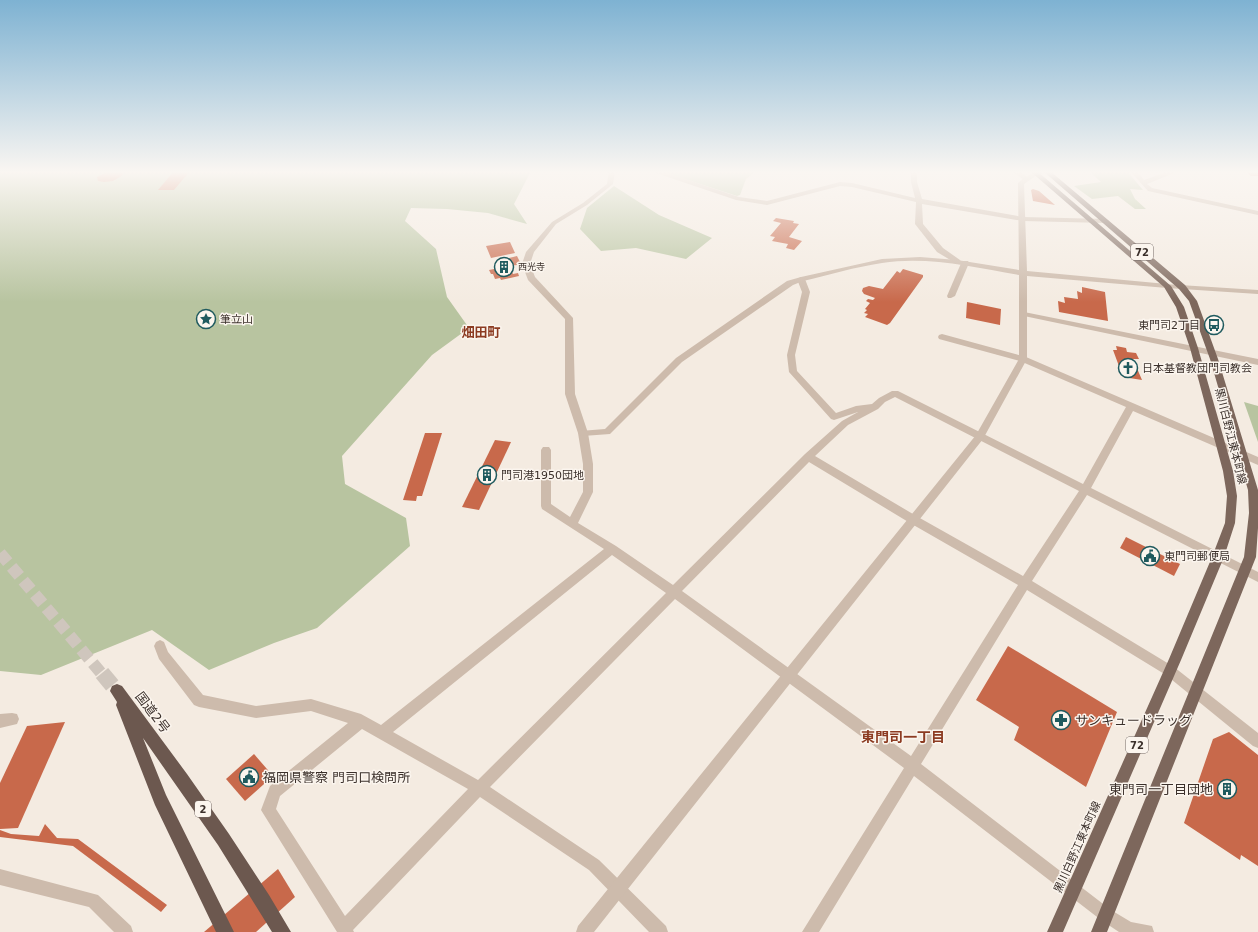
<svg xmlns="http://www.w3.org/2000/svg" width="1258" height="932" font-family="'DejaVu Sans','Noto Sans JP',sans-serif">
<style>
.green{fill:#b8c4a0}
.building{fill:#c8694b}
.lines{fill:none;stroke-linecap:round;stroke-linejoin:round}
.trunk-tunnel-far1{stroke:#cfc6bd;stroke-width:12;stroke-dasharray:12 6;stroke-linecap:butt}
.trunk-tunnel{stroke:#cfc6bd;stroke-width:16;stroke-dasharray:16 8;stroke-linecap:butt}
.minor{fill:#cdbbac;fill-rule:evenodd}
.tertiary{fill:#cdbbac;fill-rule:evenodd}
.primary{fill:#7d675c;fill-rule:evenodd}
.trunk{fill:#6c584f;fill-rule:evenodd}
.labels{text-anchor:middle;stroke-width:3;stroke-linejoin:round;paint-order:stroke}
.far-poi-label{font-size:9px;fill:#3b302b;stroke:#fbf5ee;text-anchor:start}
.shield{fill:#fbf5ee;stroke:#756b66;stroke-width:1}
.shield-label{font-size:10px;font-weight:bold;fill:#3b302b}
.poi-label{font-size:11px;fill:#3b302b;stroke:#fbf5ee;text-anchor:start}
.street-label{font-size:11px;fill:#3b302b;stroke:#fbf5ee}
.quarter-label{font-size:13px;font-weight:bold;fill:#8c3b22;stroke:#fbf5ee}
.near-street-label{font-size:13px;fill:#3b302b;stroke:#fbf5ee}
.near-poi-label{font-size:13px;fill:#3b302b;stroke:#fbf5ee;text-anchor:start}
.near-neighbourhood-label{font-size:14px;font-weight:bold;fill:#8c3b22;stroke:#fbf5ee}
</style>
<rect width="100%" height="100%" fill="#f4ebe1"/>
<!-- green -->
<g class="green">
<path d="M0,171H531L514,204L527,224L488,213L447,209L411,208L405,221L436,249L447,297L469,328L432,355L342,456L345,484L406,518L410,546L317,628L274,643L209,670L152,630L41,675L0,671Z"/>
<path d="M660,171H756L746,179L740,195L737,196Z"/>
<path d="M1089,171H1127L1143,190L1130,189L1135,199L1146,209H1135L1118,196L1092,199L1074,186L1101,182Z"/>
<path d="M614,186L659,215L712,238L686,259L636,248L601,251L580,229L587,208Z"/>
<path d="M1244,402L1258,406V442Z"/>
</g>
<!-- building -->
<g class="building">
<path d="M174,171H190L174,190H158Z"/>
<path d="M1245,171H1258V176H1251Z"/>
<path d="M107,172L120,171L123,174L120,177L113,181L104,182L98,181L97,177Z"/>
<path d="M1033,189L1039,191L1055,205L1033,201L1031,190Z"/>
<path d="M776,218L794,221L793,223L799,224L789,237L802,241L794,250L786,248L788,244L772,241L775,237L770,236L781,223L773,221Z"/>
<path d="M510,242L515,253L491,258L486,246Z"/>
<path d="M517,256L520,262L516,263L517,265L510,266L513,274L518,273L519,276L501,280L500,278L495,279L493,274H491L489,270L499,268L496,261Z"/>
<path d="M903,269L923,275V277L890,323L887,325L865,317L868,314L864,313L867,310L865,309L870,303L866,301L868,299L873,300L875,298L864,294L862,291L863,288L869,286L883,289L897,271L900,273Z"/>
<path d="M1082,287L1105,292L1108,321L1059,312L1058,301L1065,303L1064,297L1078,299L1077,291L1082,293Z"/>
<path d="M967,302L1001,309L1000,325L966,318Z"/>
<path d="M1116,346L1126,348L1127,352L1136,353L1139,359H1133L1142,380L1123,377L1113,350H1117Z"/>
<path d="M425,433H442L422,496H417L416,501L403,500Z"/>
<path d="M495,440L511,442L479,510L462,507Z"/>
<path d="M1126,537L1180,564L1174,576L1120,548Z"/>
<path d="M1008,646L1117,712L1086,787L1014,740L1019,727L976,700Z"/>
<path d="M65,722L18,828L0,829V783L27,726Z"/>
<path d="M1229,732L1258,755V866L1241,855L1240,860L1184,823L1213,739Z"/>
<path d="M254,754L273,776L245,801L226,779Z"/>
<path d="M45,824L57,838L78,839L167,905L161,912L73,846L0,837V830L11,834L39,836Z"/>
<path d="M278,869L295,897L256,932H204Z"/>
</g>
<g class="lines">
<!-- trunk-tunnel-far1 -->
<path class="trunk-tunnel-far1" d="M0,553L102,674"/>
<!-- trunk-tunnel -->
<path class="trunk-tunnel" d="M102,673L117,691"/>
<!-- minor -->
<g class="minor">
<path d="M609,171H615L613,184L587,205L556,224L534,252L530,264L535,277L573,318L575,394L588,433L593,464V492L578,523L616,546L673,585L805,454L842,421L858,412L834,420L831,419L789,372L787,355L802,292L797,279L801,277L805,279L810,292L795,355L797,371L836,413L856,406L872,404L879,398L892,391H898L1083,484L1126,407L1020,361L939,339L938,337L939,335L942,334L1026,357L1258,457V465L1133,411L1091,488L1258,572V582L1087,495L1032,581L1174,667L1258,733V748L1253,746L1166,675L1027,590L921,764L1111,910L1131,922L1152,926L1154,932H1119L1101,920L914,776L819,932H802L904,768L675,599L490,787L599,860L666,926L668,932H649L589,870L480,797L353,930L354,932H337L261,810L270,786L348,723L311,711L256,718L199,707L194,705L159,659L154,646L156,642L160,640L164,642L168,652L203,695L256,706L311,699L361,714L381,725L604,549L542,509L541,506V450L543,447H549L551,450V504L570,517L583,492V464L578,433L565,394V319L528,280L522,264L526,252L552,222L583,203L607,184ZM895,397L1079,491L1023,576L918,517L815,456L848,425L878,409L885,402ZM809,462L910,523L1018,585L911,756L682,591ZM612,555L666,593L478,780L393,732ZM362,729L468,789L345,916L276,809L280,796Z"/>
<path d="M650,171H661L739,197L767,201L840,182L852,183L915,198L911,182V171H917V182L922,199L1023,217L1106,219L1109,221L1106,223L1023,221L922,204L923,224L943,248L960,260L961,262L957,264L937,252L915,224L916,202L852,187L840,186L767,205L736,200Z"/>
<path d="M1012,171H1020L1029,179L1024,180Z"/>
<path d="M1038,171H1054L1035,176L1032,174Z"/>
<path d="M1130,171H1137L1144,180L1169,171H1179L1147,184L1152,188L1258,211V215L1148,191Z"/>
<path d="M962,261H968L969,263L955,296L951,298H948L947,296Z"/>
<path d="M1164,284L1258,290V294L1167,288L1163,286Z"/>
<path d="M1021,312H1024L1258,359V365L1024,316L1020,314Z"/>
<path d="M12,713L17,714L19,719L17,724L0,728V714Z"/>
</g>
<!-- tertiary -->
<g class="tertiary">
<path d="M1035,172L1038,174L1037,175L1024,184L1027,271L1167,284L1171,286L1167,288L1027,276V359L983,439L594,932H576L578,926L976,435L1019,359V275C974,267 927,256 882,263C855,267 829,275 803,281L793,285L682,362L610,434L583,436L580,435L578,433L580,431L605,429L676,358L787,281L801,277L882,259L920,257L957,260L1019,270L1018,183L1024,178Z"/>
<path d="M0,869L98,895L131,926L133,932H114L89,907L0,885Z"/>
</g>
<!-- primary -->
<g class="primary">
<path d="M1030,171H1037L1171,286L1184,307L1198,348L1233,471L1237,496L1235,523L1224,557L1181,660L1063,932H1047L1169,659L1212,557L1225,523L1227,496L1223,471L1190,348L1176,307L1164,287Z"/>
<path d="M1043,171H1050L1185,285L1197,301L1218,359L1258,490V528L1256,557L1107,932H1091L1244,557L1249,513L1248,490L1210,359L1189,301L1179,289Z"/>
</g>
<!-- trunk -->
<path class="trunk" d="M117,684L122,686L187,774L229,834L269,895L291,932H272L218,845L143,738L166,795L234,932H216L155,805L116,705L117,702L110,691L112,686Z"/>
</g>
<!-- sky -->
<linearGradient id="sky" x2="0" y2="1"><stop stop-color="#7eb2d2"/><stop offset="0.57" stop-color="#faf6f2"/><stop offset="1" stop-color="#faf6f2" stop-opacity="0"/></linearGradient>
<rect width="1258" height="302" fill="url(#sky)"/>
<!-- icons -->
<defs>
<g id="building-ring" transform="scale(1)"><circle r="9.5" fill="#fbf5ee" stroke="#1f5a5e" stroke-width="1.5"/><path d="M-4-6H4V6H1V3H-1V6H-4ZM-2.5-4.3h1.7v1.8h-1.7ZM.8-4.3h1.7v1.8H.8ZM-2.5-1h1.7V.8h-1.7ZM.8-1h1.7V.8H.8Z" fill="#1f5a5e"/></g>
<g id="sight-ring" transform="scale(1)"><circle r="9.5" fill="#fbf5ee" stroke="#1f5a5e" stroke-width="1.5"/><path d="M0-6L1.8-2.2L6-1.7L2.9 1.2L3.7 5.4L0 3.3L-3.7 5.4L-2.9 1.2L-6-1.7L-1.8-2.2Z" fill="#1f5a5e"/></g>
<g id="bus-ring" transform="scale(1)"><circle r="9.5" fill="#fbf5ee" stroke="#1f5a5e" stroke-width="1.5"/><path d="M-5-6H5V4H4V6H2V4H-2V6H-4V4H-5ZM-3.5-4V0h7V-4ZM-3.5 1.2v1.5H-2V1.2ZM2 1.2v1.5H3.5V1.2Z" fill="#1f5a5e"/></g>
<g id="church-ring" transform="scale(1)"><circle r="9.5" fill="#fbf5ee" stroke="#1f5a5e" stroke-width="1.5"/><path d="M-1.2-6h2.4v3.5h3.3v2.4h-3.3V6h-2.4V-.1h-3.3v-2.4h3.3Z" fill="#1f5a5e"/></g>
<g id="civic-ring" transform="scale(1)"><circle r="9.5" fill="#fbf5ee" stroke="#1f5a5e" stroke-width="1.5"/><path d="M-.6-6.5H3V-4.5H.6V-3L4-1V1h2V6H-6V1h2V-1L-.6-3ZM-1.2 2.5V6h2.4V2.5Z" fill="#1f5a5e"/></g>
<g id="pharmacy-ring" transform="scale(1)"><circle r="9.5" fill="#fbf5ee" stroke="#1f5a5e" stroke-width="1.5"/><path d="M-2-6h4v4h4v4h-4v4h-4v-4h-4v-4h4Z" fill="#1f5a5e"/></g>
</defs>
<g fill-rule="evenodd">
<use href="#building-ring" x="504" y="267"/>
<use href="#sight-ring" x="206" y="319"/>
<use href="#bus-ring" x="1214" y="325"/>
<use href="#church-ring" x="1128" y="368"/>
<use href="#building-ring" x="487" y="475"/>
<use href="#civic-ring" x="1150" y="556"/>
<use href="#pharmacy-ring" x="1061" y="720"/>
<use href="#civic-ring" x="249" y="777"/>
<use href="#building-ring" x="1227" y="789"/>
</g>
<g class="labels">
<!-- far-poi labels -->
<g class="far-poi-label">
<text x="518" y="270">西光寺</text>
</g>
<!-- shield labels -->
<g class="shield">
<rect x="1131" y="244" width="22" height="16" rx="3"/>
<rect x="1126" y="737" width="22" height="16" rx="3"/>
<rect x="195" y="801" width="16" height="16" rx="3"/>
</g>
<g class="shield-label">
<text x="1142" y="256">72</text>
<text x="1137" y="749">72</text>
<text x="203" y="813">2</text>
</g>
<!-- poi labels -->
<g class="poi-label">
<text x="220" y="323">筆立山</text>
<text x="1200" y="329" text-anchor="end">東門司2丁目</text>
<text x="1142" y="372">日本基督教団門司教会</text>
<text x="501" y="479">門司港1950団地</text>
<text x="1164" y="560">東門司郵便局</text>
</g>
<!-- street labels -->
<g class="street-label">
<text transform="translate(1231 436) rotate(76)" y="4">黒川白野江東本町線</text>
<text transform="translate(1077 847) rotate(-66)" y="4">黒川白野江東本町線</text>
</g>
<!-- quarter labels -->
<g class="quarter-label">
<text x="481" y="337">畑田町</text>
</g>
<!-- near-street labels -->
<g class="near-street-label">
<text transform="translate(153 712) rotate(53)" y="5">国道2号</text>
</g>
<!-- near-poi labels -->
<g class="near-poi-label">
<text x="1075" y="725">サンキュードラッグ</text>
<text x="263" y="782">福岡県警察 門司口検問所</text>
<text x="1213" y="794" text-anchor="end">東門司一丁目団地</text>
</g>
<!-- near-neighbourhood labels -->
<g class="near-neighbourhood-label">
<text x="903" y="742">東門司一丁目</text>
</g>
</g>
</svg>
